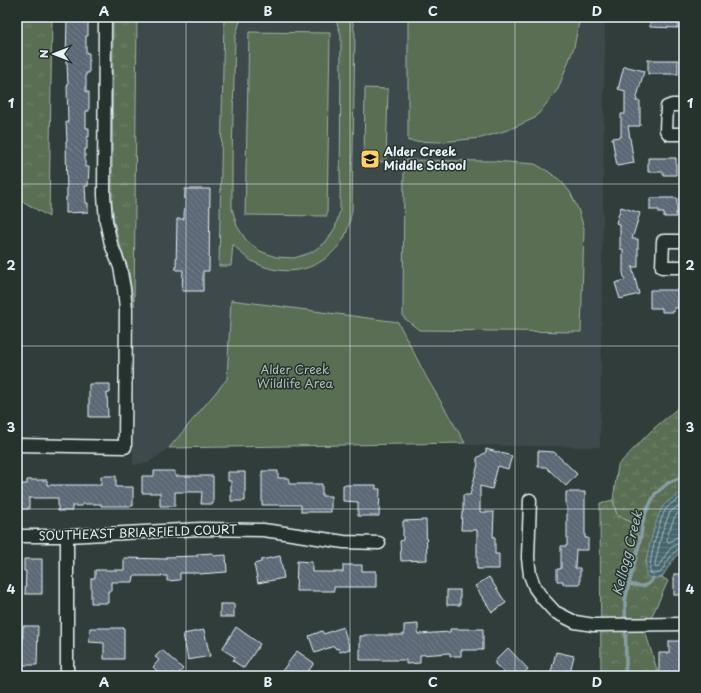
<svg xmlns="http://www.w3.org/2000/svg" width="701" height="693" font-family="'Playpen Sans',sans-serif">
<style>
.built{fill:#3e4a4c}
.grass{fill:url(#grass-tufts);stroke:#a1b0a5}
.forest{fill:url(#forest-crowns);stroke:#a1b0a5}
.wetland{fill:url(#wetland-marsh);stroke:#a1b0a5}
.green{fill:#5a6e52;stroke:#a1b0a5}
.water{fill:url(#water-rules);stroke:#879ea4}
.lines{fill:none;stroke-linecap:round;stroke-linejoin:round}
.shore{stroke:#a7b9c0;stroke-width:1}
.stream{stroke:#879ea4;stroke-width:3.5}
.building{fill:url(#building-back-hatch);stroke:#e8f1f8}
.minor-casing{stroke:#e8f1f8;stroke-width:15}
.minor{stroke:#26332d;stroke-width:12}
.grid{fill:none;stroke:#e8f1f8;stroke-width:1;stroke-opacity:0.55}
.labels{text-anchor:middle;stroke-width:3;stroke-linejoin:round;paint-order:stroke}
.poi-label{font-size:12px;font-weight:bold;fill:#e8f1f8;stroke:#26332d;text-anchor:start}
.park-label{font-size:12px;fill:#afbdb6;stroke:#26332d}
.street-label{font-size:12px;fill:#e8f1f8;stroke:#26332d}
.water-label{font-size:13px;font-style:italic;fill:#afc0c7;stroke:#26332d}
.neatline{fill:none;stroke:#e8f1f8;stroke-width:1.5}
.grid-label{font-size:13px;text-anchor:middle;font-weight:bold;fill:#e8f1f8}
</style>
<defs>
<pattern id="grass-tufts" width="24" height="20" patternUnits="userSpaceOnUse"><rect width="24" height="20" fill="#5a6e52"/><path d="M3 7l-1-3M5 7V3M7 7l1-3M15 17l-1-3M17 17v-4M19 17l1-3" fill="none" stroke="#72836c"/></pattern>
<pattern id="forest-crowns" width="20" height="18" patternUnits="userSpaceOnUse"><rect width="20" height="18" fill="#5a6e52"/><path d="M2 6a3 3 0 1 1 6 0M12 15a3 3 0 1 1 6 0" fill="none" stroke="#72836c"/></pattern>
<pattern id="wetland-marsh" width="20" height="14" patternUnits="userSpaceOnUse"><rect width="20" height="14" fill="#5a6e52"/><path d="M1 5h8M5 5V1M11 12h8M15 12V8" fill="none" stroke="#72836c"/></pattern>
<pattern id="water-rules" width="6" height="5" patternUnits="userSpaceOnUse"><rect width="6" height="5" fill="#46666c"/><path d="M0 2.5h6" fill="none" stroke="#617c82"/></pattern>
<pattern id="building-back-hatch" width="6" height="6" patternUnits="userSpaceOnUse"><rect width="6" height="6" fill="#5c6774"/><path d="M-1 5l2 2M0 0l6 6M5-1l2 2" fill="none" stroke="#737d89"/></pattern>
</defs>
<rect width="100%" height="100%" fill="#313d3b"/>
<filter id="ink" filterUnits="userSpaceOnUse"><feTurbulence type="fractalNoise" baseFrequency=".025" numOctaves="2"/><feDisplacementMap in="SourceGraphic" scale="8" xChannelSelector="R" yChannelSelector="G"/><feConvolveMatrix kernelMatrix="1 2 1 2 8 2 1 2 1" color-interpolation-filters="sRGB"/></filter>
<g filter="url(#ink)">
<!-- built -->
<path class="built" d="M137,17H605L600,447L465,445L398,322L231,301L227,379L169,448L148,463L133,465Z"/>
<!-- grass -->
<g class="grass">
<path d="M17,17H52L49,217L17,198Z"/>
<path d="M113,17H137L134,306L129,272L119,242L114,221L112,201Z"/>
</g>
<!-- forest -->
<path class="forest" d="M613,500L617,515L633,523L640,541L629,584L651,583L653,578L662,577L668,581L645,631L659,676H601L600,503Z"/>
<!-- wetland -->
<path class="wetland" d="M684,399V491L663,506L654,530L646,562L648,576L653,578C648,589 638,586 629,584L640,541L633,523L617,515L613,500L618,465L652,430L679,407Z"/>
<!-- green -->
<g class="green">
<path d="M224,17H242L240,21L235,38L232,158V208L237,226L246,240L260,251L276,257L294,258L310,253L325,243L335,228L340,211L341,35L335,17H351L352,19L355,34L352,210C350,220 348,231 343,240C324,267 296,277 265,267C258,264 252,262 246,257C241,254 237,248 233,244L231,266H219Z"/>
<path d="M408,17H580L574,47L558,89L535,118L508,130L481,138L441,142L408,141Z"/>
<path d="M249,32L330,33L327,216L245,215Z"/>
<path d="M365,88L388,89L386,162L364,161Z"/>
<path d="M404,160L493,161L535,164L549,172L561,181L570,192L578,209L584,228L581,332L419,330L403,317Z"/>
<path d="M231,300L398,322L427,378L465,443L169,448L227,379Z"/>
</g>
<!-- water -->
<path class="water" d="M684,491V550L675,557L662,577C657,578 651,580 647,576C641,570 657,512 664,505C668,500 678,495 684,491Z"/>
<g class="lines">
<!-- shore -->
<g class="shore">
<path d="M684,496C679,499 669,504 666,509C660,517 648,563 650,573L653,574L660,573C667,564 672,549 684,547"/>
<path d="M684,502L670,512L662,532L655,564V567L657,568L658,567C665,557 670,543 684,542"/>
<path d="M684,509L675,516L668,534L667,541L669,542L677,537L684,536"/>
</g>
<!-- stream -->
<g class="stream">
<path d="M629,584C638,586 648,589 653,578"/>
<path d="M624,676L626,665L625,600L640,541L643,521L646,512L655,494L668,483L684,476"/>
</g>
</g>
<!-- building -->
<g class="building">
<path d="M67,17H88V36H86V53H89V73H86V92H89V111H86V128H89V137H87V149H85V167H89L88,186H85L86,203H88V212L66,213V197H67L66,141H67L66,122H68L67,85H68L67,63H66Z"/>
<path d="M650,17H678V28L650,27Z"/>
<rect x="648" y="60" width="30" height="14"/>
<path d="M624,66L644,71L636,101H640V126H628L634,163L617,166L612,138L621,137V114H625V91L618,89Z"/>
<path d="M648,158H676V175H663V172H648Z"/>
<path d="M185,189H210L209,271H203V291H182L183,270H176L177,219H184Z"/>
<path d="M650,198H677V213H676V217H664V213H659V210H650Z"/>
<path d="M621,207L640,213L632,239H638V267H632L639,294L620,299L615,283L625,280L623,273V249H620V225L616,223Z"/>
<path d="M650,290H678V308H674V312H662V308H650Z"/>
<path d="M89,384H110V393H107L108,417H89Z"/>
<path d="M486,449L512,456L508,469L498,466L492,489L480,486V512H494L493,537H495V554H499V569H477V530H461L462,512H463V495H470L478,464L477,462V458L486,452Z"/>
<path d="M538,451L554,452L577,474L566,486L546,467H538Z"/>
<path d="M154,471H175V476H213V504H201L202,492H175V506H160V493H142V476H154Z"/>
<path d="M262,471H278V478H289V484H322V496H331V512H301V505H262Z"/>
<path d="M228,472H245V501H231V481H228Z"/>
<path d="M101,476H116V487H133V506H101V504H82V506H72V511H58V498H29V509H17V484H27V480H47V485H101Z"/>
<path d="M343,485H376V489H380L379,516H358V502L343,501Z"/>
<path d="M566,492H585V538H588V550H576L575,568H580V584H563V581H557V569H561V546H567V506H566Z"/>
<path d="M426,520L427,560L401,561L400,541L403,540V521Z"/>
<path d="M213,553V556L226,555L227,572L199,574V573H180V580L167,581V576H134L133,582H111V591H108V603H91V578H95V570H124V558L166,559V557L198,556L197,554Z"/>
<path d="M280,556L284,578L258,583L254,564L261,562V560Z"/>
<path d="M24,559H42V594H25L26,571H24Z"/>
<path d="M297,561L312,562V572H343V565H362V571H376V587H334V591H296Z"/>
<rect x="674" y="574" width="10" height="21"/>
<path d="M489,577L506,603L492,612L475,586Z"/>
<rect x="447" y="590" width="13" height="15"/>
<rect x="220" y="604" width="14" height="13"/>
<path d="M418,624V634L450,632V629H483V650H461V656H450V653L420,655V663L406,664V660H360V636H364V635H404V625Z"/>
<path d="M23,626H38L37,665H22Z"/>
<path d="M236,627L260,644L244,668L233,661L235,657L222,649Z"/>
<path d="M343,627L350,649L340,652L338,648L336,649L334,646L315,653L309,636L322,631L324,634Z"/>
<path d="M90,628H124V659H104V643L89,642Z"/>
<path d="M204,630L210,656L188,660L183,634Z"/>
<path d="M669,641H684V676H659V653H669Z"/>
<path d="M508,648L528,669L521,676H508L495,664V661Z"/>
<path d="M162,650L183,669L177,676H152L157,671L153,667L159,660L155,657Z"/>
<path d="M297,651L314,663L305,676H289L282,671Z"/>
<path d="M556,652L574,656L569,676H550Z"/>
</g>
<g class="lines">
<!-- minor casing -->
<g class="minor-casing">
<g id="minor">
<path d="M684,105H672L667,107L666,130L669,134H684"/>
<path d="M684,241H663L662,267H684"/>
<path d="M17,445L125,447L126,309L124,289L120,267L111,244L106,221L104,195L105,17"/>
<path d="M530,500L528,558L530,575L535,588L543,599L555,612L575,622L594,625L684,624"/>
<path d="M17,536H67L201,529L263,530L285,533L344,542L379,543"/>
<path d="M67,676V536"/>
</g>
</g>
<!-- minor -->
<use href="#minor" class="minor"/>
</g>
</g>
<!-- grid -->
<path class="grid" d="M186,17V676M350,17V676M515,17V676M17,184H684M17,346H684M17,509H684"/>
<!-- icons -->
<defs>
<g id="school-square" transform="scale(1)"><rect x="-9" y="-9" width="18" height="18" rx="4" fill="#ffd166" stroke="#26332d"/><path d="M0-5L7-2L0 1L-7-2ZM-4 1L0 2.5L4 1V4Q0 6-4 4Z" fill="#111"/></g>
</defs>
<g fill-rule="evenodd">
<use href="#school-square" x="370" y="159"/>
</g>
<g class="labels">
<!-- poi labels -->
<g class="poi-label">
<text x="384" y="156">Alder Creek<tspan x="384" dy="14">Middle School</tspan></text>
</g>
<!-- park labels -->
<g class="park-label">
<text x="295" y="374">Alder Creek<tspan x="295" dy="14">Wildlife Area</tspan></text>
</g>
<!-- street labels -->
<g class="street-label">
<text transform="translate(138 533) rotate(-2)" y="4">SOUTHEAST BRIARFIELD COURT</text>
</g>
<!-- water labels -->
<g class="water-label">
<text transform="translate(627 553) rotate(-76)" y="5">Kellogg Creek</text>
</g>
</g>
<!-- margin -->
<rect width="701" height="693" fill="none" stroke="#26332d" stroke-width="44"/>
<!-- north arrow -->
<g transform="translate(54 54) rotate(270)" stroke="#26332d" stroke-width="3" paint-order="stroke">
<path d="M0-3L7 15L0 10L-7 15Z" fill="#e8f1f8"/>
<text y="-6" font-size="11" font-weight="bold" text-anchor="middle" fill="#e8f1f8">N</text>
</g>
<rect x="22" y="22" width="657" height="649" class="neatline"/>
<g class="grid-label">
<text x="104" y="16">A</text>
<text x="268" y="16">B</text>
<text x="433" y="16">C</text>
<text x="597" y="16">D</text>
<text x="11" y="108">1</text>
<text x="690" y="108">1</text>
<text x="11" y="270">2</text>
<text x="690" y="270">2</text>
<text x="11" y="432">3</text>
<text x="690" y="432">3</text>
<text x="11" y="594">4</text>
<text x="690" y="594">4</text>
<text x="104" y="687">A</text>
<text x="268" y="687">B</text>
<text x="433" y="687">C</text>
<text x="597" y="687">D</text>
</g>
</svg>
